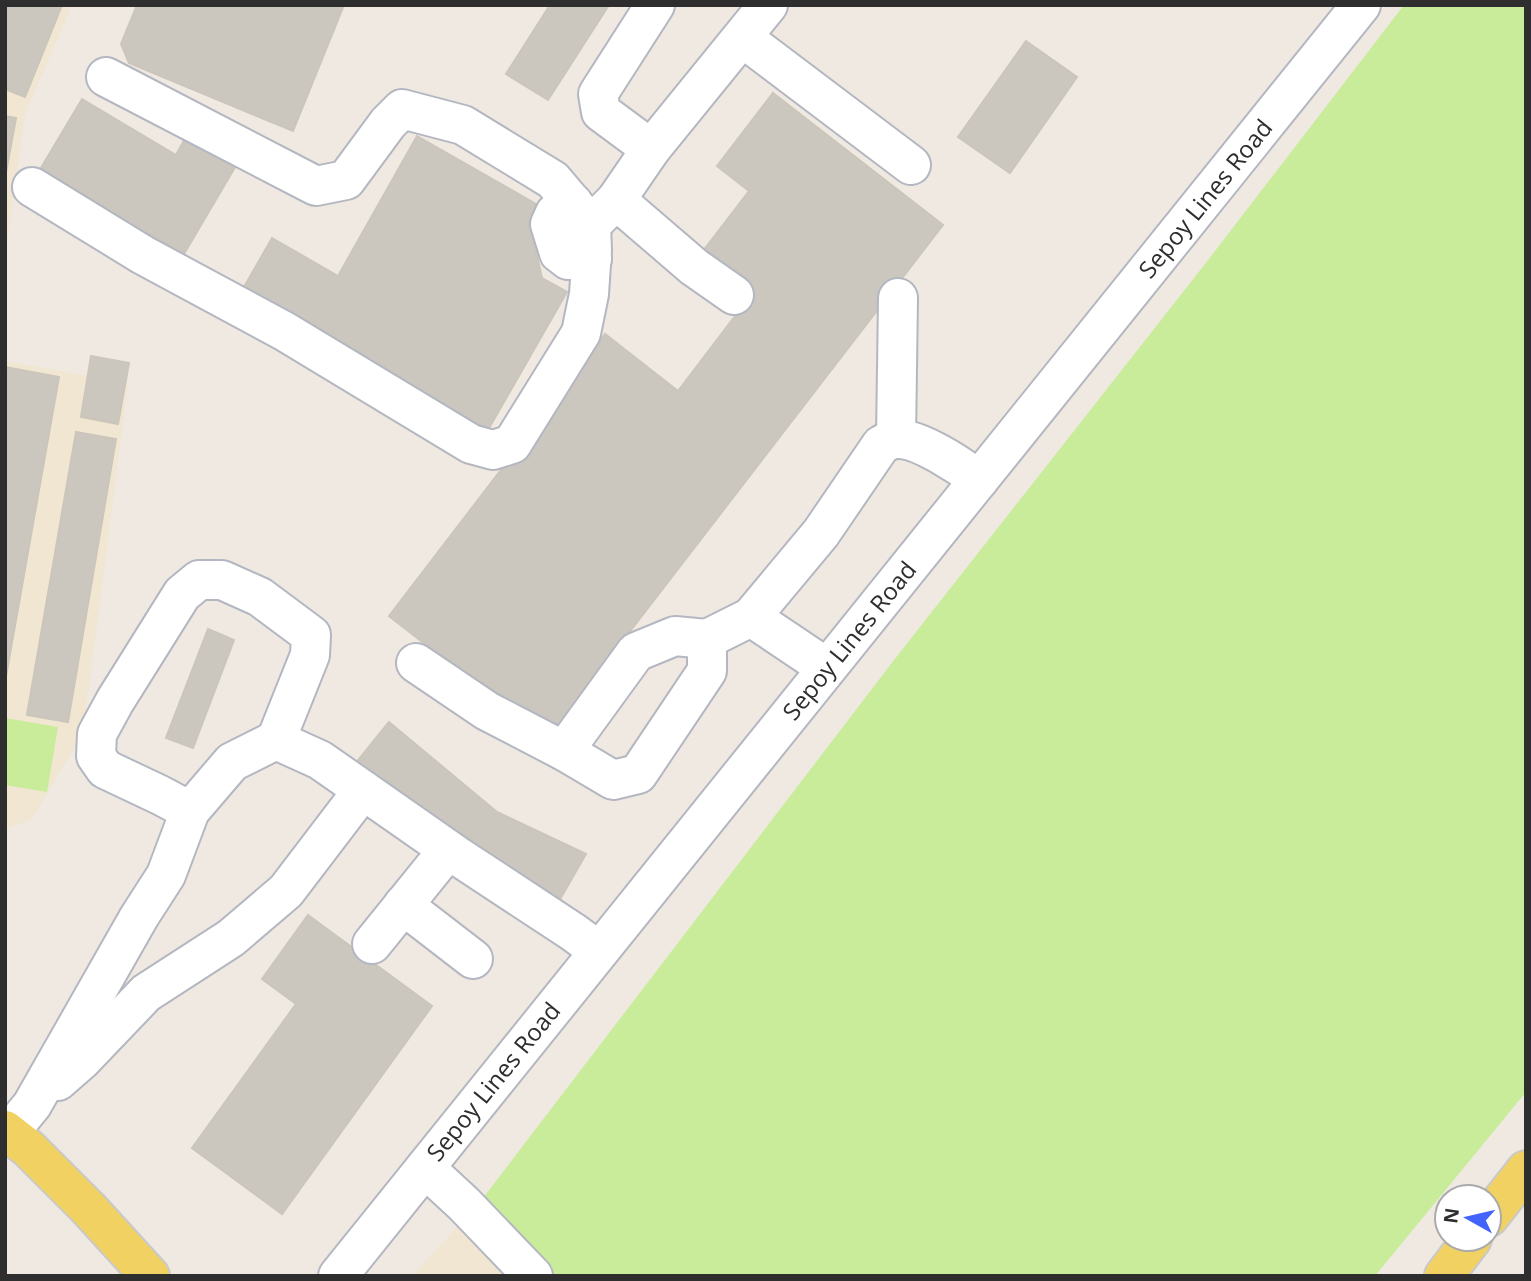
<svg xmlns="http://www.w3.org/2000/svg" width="1531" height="1281" font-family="'Open Sans',sans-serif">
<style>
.education{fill:#f0e6d1}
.pitch{fill:#c9ec9a}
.building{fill:#cbc7bf;stroke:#cbc5ba;stroke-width:2}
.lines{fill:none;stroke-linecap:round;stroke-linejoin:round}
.minor-casing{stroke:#b4b7c1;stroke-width:42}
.major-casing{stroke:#c9c9c9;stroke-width:42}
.minor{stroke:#fff;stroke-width:38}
.major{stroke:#f2d163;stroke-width:38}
.labels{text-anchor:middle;stroke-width:7;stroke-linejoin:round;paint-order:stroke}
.street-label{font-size:24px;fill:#2e2e2e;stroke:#fff}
</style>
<rect width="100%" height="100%" fill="#efe9e1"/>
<!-- education -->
<g class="education">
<path d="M5,5H72L25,114L5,257Z"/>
<path d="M5,361L128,383L83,733L31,820L5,829Z"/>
<path d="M480,1202L559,1276H412Z"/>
</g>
<!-- pitch -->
<g class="pitch">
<path d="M1404,5H1526V1092L1375,1276H556L478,1205L480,1202L894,660L1205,264Z"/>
<path d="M5,718L58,727L47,792L5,785Z"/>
</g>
<!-- building -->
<g class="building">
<path d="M5,5H62L25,97L5,89Z"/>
<path d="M137,5H344L293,131L129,63L121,44Z"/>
<path d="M550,5H609L548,100L506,74Z"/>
<path d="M1026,41L1077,77L1010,173L958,137Z"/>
<path d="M773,93L943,225L547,739L389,616L605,334L678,391L754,291L703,251L749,191L717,166Z"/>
<path d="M82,99L176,155L191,128L241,157L181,259L38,173Z"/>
<path d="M5,116L16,118L5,178Z"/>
<path d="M417,136L543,208L531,229L542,278L567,292L484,437L239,296L272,238L338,276Z"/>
<path d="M91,356L129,363L118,424L81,417Z"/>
<path d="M5,367L59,377L5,682Z"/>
<path d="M76,432L116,439L68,722L27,715Z"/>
<path d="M208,629L234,640L193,748L166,738Z"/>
<path d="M389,722L497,812L586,854L555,908L355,764Z"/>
<path d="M308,915L432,1006L282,1214L192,1148L296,1004L262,979Z"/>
</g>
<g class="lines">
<!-- minor casing -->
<g class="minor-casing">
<g id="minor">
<path d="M743,38L911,165"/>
<path d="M106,77L316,186L346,180L388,123L402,109L463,125L553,180L591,225"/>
<path d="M651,149L601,112L598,94L655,5"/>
<path d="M32,187L143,255L284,331L471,444L493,450L512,444L581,333L589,294L592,250L591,225L616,200L651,149L768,5"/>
<path d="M616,200L694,267L734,295"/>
<path d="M573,203L555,213L550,224L559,253L568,260L592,259"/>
<path d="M896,439L898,298"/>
<path d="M751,617L827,668"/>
<path d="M416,663L487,711L564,751L613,780L638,774L707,671V639"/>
<path d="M276,740L320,760L456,855L573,932L599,951"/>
<path d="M564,751L636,652L675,636L707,639L751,617L821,533L881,445C885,443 891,439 896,439C918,437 962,467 979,480"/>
<path d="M403,905L473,959"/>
<path d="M372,944L448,850"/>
<path d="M58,1081L82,1060L146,993L231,938L286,891L363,790"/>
<path d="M9,1133L32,1105L139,917L166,875L190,811L232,762L276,740L310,655L311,635L260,597L222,580H199L182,594L115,701L97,734L96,756L105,769L160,795L190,811"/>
<path d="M425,1168L464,1204L533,1276"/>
<path d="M338,1276L1361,5"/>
</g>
</g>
<!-- major casing -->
<g class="major-casing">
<g id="major">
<path d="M5,1130L28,1148L89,1209L150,1276"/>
<path d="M1489,1217L1526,1170"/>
<path d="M1444,1276L1472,1239"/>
</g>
</g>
<!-- minor -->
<use href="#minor" class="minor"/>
<!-- major -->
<use href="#major" class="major"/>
</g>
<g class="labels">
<!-- street labels -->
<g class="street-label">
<text transform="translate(1206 199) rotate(-51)" y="8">Sepoy Lines Road</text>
<text transform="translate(850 641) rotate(-51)" y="8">Sepoy Lines Road</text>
<text transform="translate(494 1082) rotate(-51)" y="8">Sepoy Lines Road</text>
</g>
</g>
<!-- border -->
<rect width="1531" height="1281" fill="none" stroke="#2e2e2e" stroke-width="14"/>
<!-- north arrow -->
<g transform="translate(1468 1218) rotate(278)"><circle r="33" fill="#ffffff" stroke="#ababab" stroke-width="2"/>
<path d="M0-5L12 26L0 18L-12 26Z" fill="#4264fb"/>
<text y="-10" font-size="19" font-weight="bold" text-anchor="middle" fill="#2e2e2e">N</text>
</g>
</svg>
